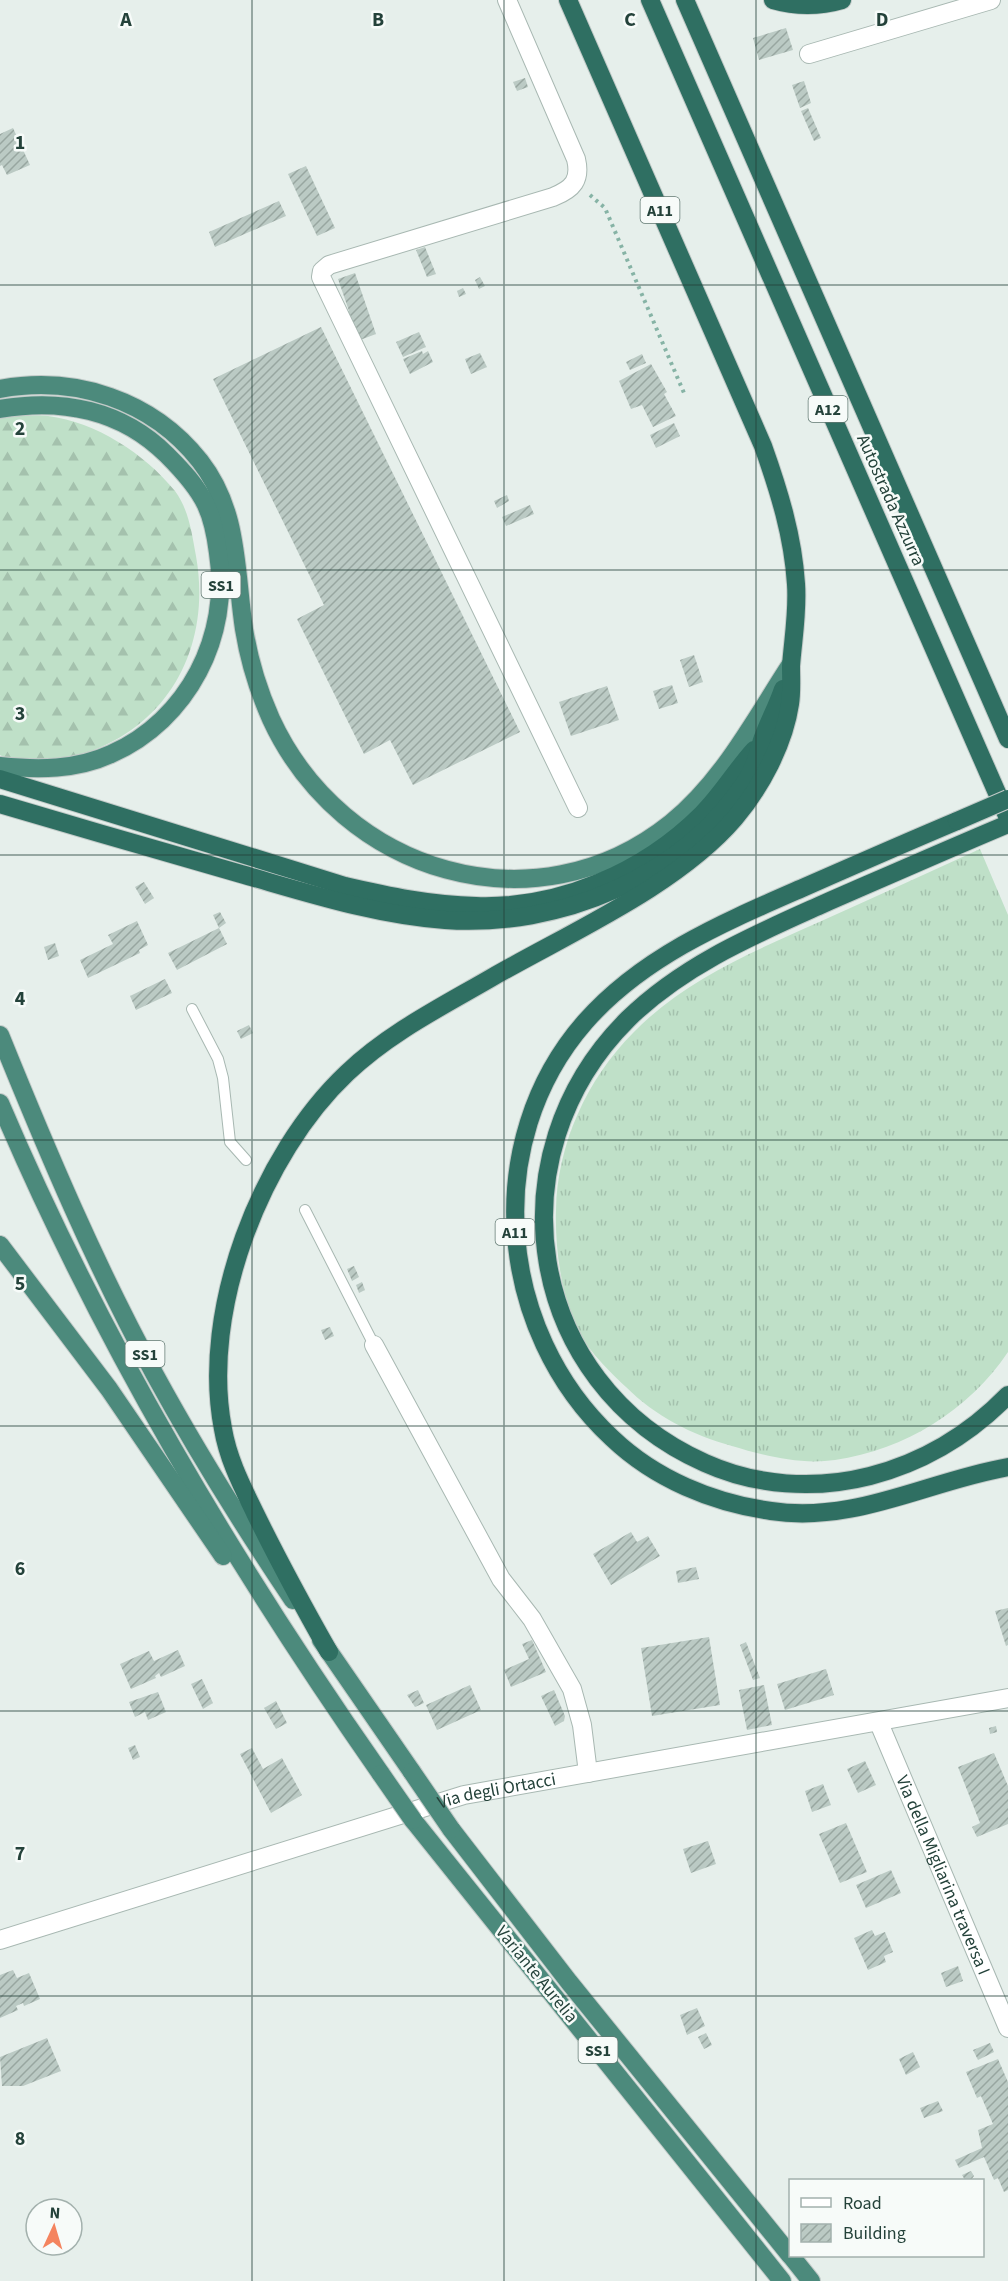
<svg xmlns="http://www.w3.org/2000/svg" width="1008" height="2281" font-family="'Source Sans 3',sans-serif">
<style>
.grass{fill:url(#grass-tufts)}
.forest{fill:url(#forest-firs)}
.building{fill:url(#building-hatch)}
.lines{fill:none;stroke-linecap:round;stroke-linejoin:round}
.service-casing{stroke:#a8b8b2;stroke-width:12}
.minor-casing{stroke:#a8b8b2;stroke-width:20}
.trunk-casing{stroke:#c2cac8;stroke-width:20}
.motorway-casing{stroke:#c2cac8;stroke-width:20}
.path{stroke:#86b3a5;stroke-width:4;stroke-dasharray:3 4.5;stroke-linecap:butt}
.service{stroke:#fff;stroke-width:10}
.minor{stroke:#fff;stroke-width:18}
.trunk{stroke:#4c8a7c;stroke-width:18}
.motorway{stroke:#2f6f62;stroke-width:18}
.trunk-bridge-casing{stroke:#c2cac8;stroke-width:20;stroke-linecap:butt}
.motorway-bridge-casing{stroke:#c2cac8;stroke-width:20;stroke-linecap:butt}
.trunk-bridge{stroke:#4c8a7c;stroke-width:18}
.motorway-bridge{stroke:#2f6f62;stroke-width:18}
.grid{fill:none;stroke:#24423a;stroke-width:1.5;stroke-opacity:0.55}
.labels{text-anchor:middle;stroke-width:5;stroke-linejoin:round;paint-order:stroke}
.shield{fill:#f7fbf9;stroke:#637a73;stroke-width:1.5}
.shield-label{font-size:16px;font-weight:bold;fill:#24423a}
.street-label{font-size:18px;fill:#24423a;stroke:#f7fbf9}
.grid-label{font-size:20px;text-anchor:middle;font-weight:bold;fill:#24423a;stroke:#f7fbf9;stroke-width:5;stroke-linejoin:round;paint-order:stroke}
</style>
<defs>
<pattern id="grass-tufts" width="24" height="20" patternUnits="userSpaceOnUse" patternTransform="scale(1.5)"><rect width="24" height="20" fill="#bfe0c8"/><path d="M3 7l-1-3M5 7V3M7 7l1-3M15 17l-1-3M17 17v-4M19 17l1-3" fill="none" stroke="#a4c1ad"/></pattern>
<pattern id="forest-firs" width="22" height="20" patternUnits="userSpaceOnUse" patternTransform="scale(1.5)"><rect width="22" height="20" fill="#bfe0c8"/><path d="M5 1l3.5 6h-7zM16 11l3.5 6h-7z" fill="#a4c1ad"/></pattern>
<pattern id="building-hatch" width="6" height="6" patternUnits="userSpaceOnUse" patternTransform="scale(1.5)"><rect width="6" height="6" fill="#bbcac4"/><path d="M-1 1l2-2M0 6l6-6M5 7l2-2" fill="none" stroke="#98a6a0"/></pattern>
</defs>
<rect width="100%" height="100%" fill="#e6efeb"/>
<!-- grass -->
<path class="grass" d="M980,849L1008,915V1352C969,1410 905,1450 835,1460C800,1465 765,1456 732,1446C692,1435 655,1416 626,1387C606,1368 582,1345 573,1319C560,1286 555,1245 556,1210C557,1145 587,1079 633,1033C683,981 752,952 817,923C872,898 926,874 980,849Z"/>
<!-- forest -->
<path class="forest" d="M7,416C20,416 34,415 48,416C96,422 145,454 175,491C189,510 192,534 196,556C212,646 169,728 80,755C63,760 39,765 21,764C14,763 6,758 0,755V418Z"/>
<!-- building -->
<g class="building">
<path d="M786,28L793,50L759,60L753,38Z"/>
<path d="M525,78L528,87L517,91L513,82Z"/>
<path d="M804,81L811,103L800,108L792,85Z"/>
<path d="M808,108L821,138L814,141L801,111Z"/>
<path d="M13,128L30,165L7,175L2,165L0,166V134Z"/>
<path d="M306,166L335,228L317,236L288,174Z"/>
<path d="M279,201L286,216L215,247L209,232Z"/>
<path d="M425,247L436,274L427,277L416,250Z"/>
<path d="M355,273L376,334L360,340L346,312L349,311L338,279Z"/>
<path d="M480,277L485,286L479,289L475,280Z"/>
<path d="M463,288L466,294L459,297L457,291Z"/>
<path d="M321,327L520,732L413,785L390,740L364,754L297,619L324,605L213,379Z"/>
<path d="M419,332L426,347L403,357L396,342Z"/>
<path d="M422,351L423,354L428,351L433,362L410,374L403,359Z"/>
<path d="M480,353L487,367L471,374L465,359Z"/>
<path d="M642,354L646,363L630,370L626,362Z"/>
<path d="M651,364L667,392L664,394L676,416L653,427L642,405L631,409L619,381Z"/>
<path d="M674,423L680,436L656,448L650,435Z"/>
<path d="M507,495L509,501L497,508L494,501Z"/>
<path d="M530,505L534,514L506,526L502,517Z"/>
<path d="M694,655L703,682L689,687L680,660Z"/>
<path d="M672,685L678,703L659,709L653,691Z"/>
<path d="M607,686L619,720L571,736L559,702Z"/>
<path d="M144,882L154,898L145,904L135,887Z"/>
<path d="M220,912L226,923L219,928L227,944L177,970L168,953L219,928L213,915Z"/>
<path d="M137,921L148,945L139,950L140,953L88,978L80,960L113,944L108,935Z"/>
<path d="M55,943L59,956L48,960L44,947Z"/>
<path d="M165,979L172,993L136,1010L130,996Z"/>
<path d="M249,1025L253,1033L241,1039L237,1031Z"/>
<path d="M354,1266L359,1277L352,1281L347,1269Z"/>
<path d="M362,1282L365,1290L359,1293L356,1285Z"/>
<path d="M330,1327L334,1336L325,1340L321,1330Z"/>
<path d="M631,1532L637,1542L648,1536L660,1556L611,1585L593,1554Z"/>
<path d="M696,1567L699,1579L678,1583L676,1571Z"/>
<path d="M1008,1608V1645L1006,1646L995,1611Z"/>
<path d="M709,1637L720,1705L652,1716L641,1648Z"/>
<path d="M532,1640L546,1672L511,1687L504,1670L529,1659L522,1644Z"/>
<path d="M746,1642L760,1678L753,1680L740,1645Z"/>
<path d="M178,1650L185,1666L161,1677L159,1673L155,1676L156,1678L131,1689L120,1664L149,1651L154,1661Z"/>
<path d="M826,1669L834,1695L785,1710L777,1684Z"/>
<path d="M202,1679L213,1703L203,1709L191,1684Z"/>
<path d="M470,1685L481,1710L437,1730L426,1705Z"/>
<path d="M764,1685L772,1725L747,1730L739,1690Z"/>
<path d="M418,1690L424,1703L415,1707L407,1695Z"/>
<path d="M554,1690L565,1716L564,1721L555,1726L541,1696Z"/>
<path d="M158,1692L166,1712L148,1720L145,1712L135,1717L129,1702Z"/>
<path d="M276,1701L287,1723L276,1729L264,1708Z"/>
<path d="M996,1726L997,1732L990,1734L989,1728Z"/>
<path d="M135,1745L140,1757L133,1760L128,1748Z"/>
<path d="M252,1748L263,1769L282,1758L302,1795L271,1813L240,1754Z"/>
<path d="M994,1753L1008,1786V1824L977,1837L972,1827L980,1823L958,1767Z"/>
<path d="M865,1761L876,1785L858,1793L847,1769Z"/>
<path d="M823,1784L831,1805L812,1812L805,1791Z"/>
<path d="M846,1823L867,1872L840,1883L819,1834Z"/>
<path d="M708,1841L716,1864L691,1873L683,1849Z"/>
<path d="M891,1870L901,1893L866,1908L856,1885Z"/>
<path d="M872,1930L875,1936L885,1932L893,1952L884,1956L886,1962L868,1970L854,1938Z"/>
<path d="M958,1966L963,1981L946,1987L941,1973Z"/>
<path d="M13,1970L17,1978L29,1973L40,1999L24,2006L23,2003L16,2006L18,2010L0,2018V1975Z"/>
<path d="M697,2008L705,2026L687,2035L680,2015Z"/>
<path d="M706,2033L712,2045L704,2049L698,2037Z"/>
<path d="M47,2038L61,2071L23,2086H2L0,2057Z"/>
<path d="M990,2043L994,2052L978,2060L973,2050Z"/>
<path d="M913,2052L920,2067L906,2075L899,2059Z"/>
<path d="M998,2059L1008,2082V2190L1004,2192L998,2178L994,2180L984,2157L959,2168L955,2160L982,2148L978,2130L993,2124L981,2096L977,2098L966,2072Z"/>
<path d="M938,2101L943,2111L924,2118L920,2108Z"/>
<path d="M971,2171L974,2176L971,2180H965L962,2175Z"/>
</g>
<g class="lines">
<!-- service casing -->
<g class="service-casing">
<g id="service">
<path d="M192,1009L218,1059L223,1078L230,1142L246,1160"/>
<path d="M305,1210L374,1345"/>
</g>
</g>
<!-- minor casing -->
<g class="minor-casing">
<g id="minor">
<path d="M507,0L576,159C581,180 573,189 553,197L329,265L322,271L321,277L578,808"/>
<path d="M809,54L991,0"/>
<path d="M374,1345L501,1579L532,1619L572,1689L582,1725L588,1773"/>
<path id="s1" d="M879,1723L1008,2028"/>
<path id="s2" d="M0,1940L464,1795L1008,1698"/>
</g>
</g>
<!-- trunk casing -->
<g class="trunk-casing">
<g id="trunk">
<path d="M0,389C75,375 152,400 200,461C239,511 235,569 244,629C249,660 258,690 271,719C342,873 535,932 671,823C723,781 755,719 791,664"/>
<path d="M0,409C62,398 122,410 167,455C182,470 197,486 206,505C213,520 216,537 218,553C231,636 188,720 111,754C76,770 38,770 0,766"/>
<path d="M0,1035C47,1151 95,1265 155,1375C197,1452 244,1527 293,1600"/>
<path d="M0,1103C101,1341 233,1562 381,1774"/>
<path d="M0,1245L109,1389L223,1556"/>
<path d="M321,1640L412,1772"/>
<path d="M413,1820L782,2281"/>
<path d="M451,1829L569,1982L790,2255"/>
<path d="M791,2256L811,2281"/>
</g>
</g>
<!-- motorway casing -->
<g class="motorway-casing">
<g id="motorway">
<path d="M650,0L1008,818"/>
<path d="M685,0L1008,739"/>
<path d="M773,0C797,7 818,7 842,0"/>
<path d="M0,779L345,886C388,896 431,905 476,906C559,909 644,872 702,814C722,794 735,771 754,750"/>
<path d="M0,804C80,828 161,851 241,874C308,893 375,915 445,920C559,928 682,878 746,781C754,769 757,757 761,743C767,725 777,707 783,689"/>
<path d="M957,821C907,842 857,864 807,886C727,921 644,955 585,1022C480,1142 497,1331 612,1438C655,1479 713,1503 771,1511C854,1524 928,1481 1008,1467"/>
<path d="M1008,824C946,850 885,877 823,904C754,935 683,965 628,1019C491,1155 525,1383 705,1463C756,1486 815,1490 870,1476C924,1462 969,1435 1008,1395"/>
<path d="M329,1652C303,1606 278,1560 255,1513C242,1486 228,1459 223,1429C200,1311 261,1154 347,1073C389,1033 441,1007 491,978C569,933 677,886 735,818C761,787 784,744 790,704C792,691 791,679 791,666C793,639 798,612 796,584C793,536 779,491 763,446L568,0"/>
</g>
</g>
<!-- path -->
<path class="path" d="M590,195L605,208L684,393"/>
<!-- service -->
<use href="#service" class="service"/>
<!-- minor -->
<use href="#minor" class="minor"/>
<!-- trunk -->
<use href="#trunk" class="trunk"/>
<!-- motorway -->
<use href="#motorway" class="motorway"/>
<!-- trunk-bridge casing -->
<g class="trunk-bridge-casing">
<g id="trunk-bridge">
<path d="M412,1772L451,1829"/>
<path d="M381,1774L413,1820"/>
</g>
</g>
<!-- motorway-bridge casing -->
<g class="motorway-bridge-casing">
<path id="motorway-bridge" d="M957,821L1008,799"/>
</g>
<!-- trunk-bridge -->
<use href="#trunk-bridge" class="trunk-bridge"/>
<!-- motorway-bridge -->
<use href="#motorway-bridge" class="motorway-bridge"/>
</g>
<!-- grid -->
<path class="grid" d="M252,0V2281M504,0V2281M756,0V2281M0,285H1008M0,570H1008M0,855H1008M0,1140H1008M0,1426H1008M0,1711H1008M0,1996H1008"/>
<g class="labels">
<!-- shield labels -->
<g class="shield">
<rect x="640.5" y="197" width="39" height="26" rx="4.5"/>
<rect x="808.5" y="396" width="39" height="26" rx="4.5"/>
<rect x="201.5" y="572" width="39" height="26" rx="4.5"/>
<rect x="495.5" y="1219" width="39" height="26" rx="4.5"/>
<rect x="125.5" y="1341" width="39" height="26" rx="4.5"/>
<rect x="578.5" y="2037" width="39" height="26" rx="4.5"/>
</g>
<g class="shield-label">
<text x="660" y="216">A11</text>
<text x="828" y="415">A12</text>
<text x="221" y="591">SS1</text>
<text x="515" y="1238">A11</text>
<text x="145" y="1360">SS1</text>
<text x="598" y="2056">SS1</text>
</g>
<!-- street labels -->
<g class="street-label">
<text transform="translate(891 500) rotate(66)" y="6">Autostrada Azzurra</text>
<text dy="6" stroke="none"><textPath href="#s2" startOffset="519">Via degli Ortacci</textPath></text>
<text dy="6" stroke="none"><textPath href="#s1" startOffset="165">Via della Migliarina traversa I</textPath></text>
<text transform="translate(537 1974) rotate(51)" y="6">Variante Aurelia</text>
</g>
</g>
<g class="grid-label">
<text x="126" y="26">A</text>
<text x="378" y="26">B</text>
<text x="630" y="26">C</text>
<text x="882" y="26">D</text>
<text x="20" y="149">1</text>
<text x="20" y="435">2</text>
<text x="20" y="720">3</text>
<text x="20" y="1005">4</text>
<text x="20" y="1290">5</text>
<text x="20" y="1575">6</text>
<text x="20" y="1860">7</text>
<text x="20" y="2145">8</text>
</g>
<!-- legend -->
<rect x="789" y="2179" width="195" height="78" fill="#f7fbf9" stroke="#a3b1ad" stroke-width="1.5"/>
<rect x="801" y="2198" width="30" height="9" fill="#ffffff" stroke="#a3b1ad" stroke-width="1.5"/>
<text x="843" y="2209" font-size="18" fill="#24423a">Road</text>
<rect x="801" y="2224" width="30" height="18" fill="url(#building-hatch)" stroke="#a3b1ad" stroke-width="1.5"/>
<text x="843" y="2239" font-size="18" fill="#24423a">Building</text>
<!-- north arrow -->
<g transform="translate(54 2227) rotate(4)"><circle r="28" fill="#f7fbf9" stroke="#a3b1ad" stroke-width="1.5"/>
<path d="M0-4.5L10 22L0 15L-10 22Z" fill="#f4845f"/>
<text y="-9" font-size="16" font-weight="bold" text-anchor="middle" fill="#24423a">N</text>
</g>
</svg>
